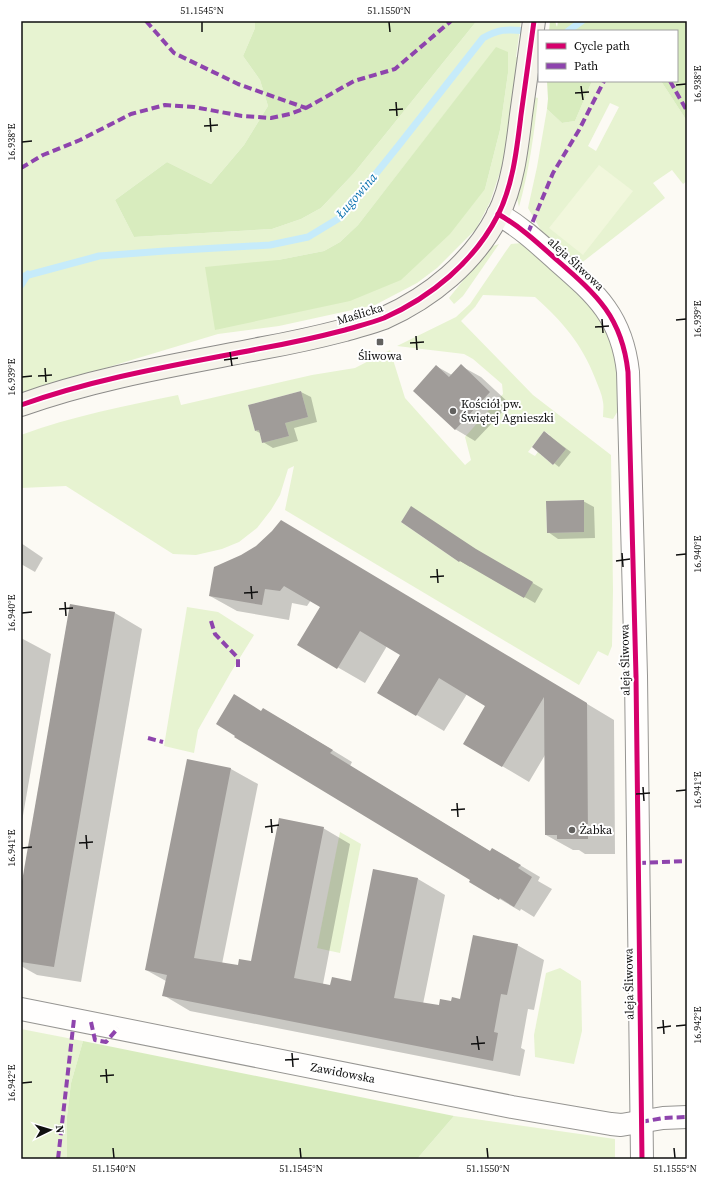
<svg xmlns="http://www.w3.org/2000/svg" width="708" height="1180" font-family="'Source Serif 4',serif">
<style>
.green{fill:#e7f3d1;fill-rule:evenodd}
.forest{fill:#d8ecbe}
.pitch{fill:#f1f7dc}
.shadow{fill:#0003}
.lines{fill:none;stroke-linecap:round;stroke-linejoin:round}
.stream{stroke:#c6ebfa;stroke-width:7}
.building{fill:#a09c99}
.street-casing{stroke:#969592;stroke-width:24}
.secondary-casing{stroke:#8c8b89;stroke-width:24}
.street{stroke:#fffefd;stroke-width:22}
.secondary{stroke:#f5f3ea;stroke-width:22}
.quiet{stroke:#8e44ad;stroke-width:4;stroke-dasharray:8 4;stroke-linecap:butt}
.cycleway-casing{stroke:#fff;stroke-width:8}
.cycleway{stroke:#d6006c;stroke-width:5}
.ticks{fill:none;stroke:#0f0f0f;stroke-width:1.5}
.poi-dot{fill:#62615f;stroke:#fff;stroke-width:1.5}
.labels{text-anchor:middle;stroke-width:4;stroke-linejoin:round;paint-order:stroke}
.street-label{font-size:12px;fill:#0f0f0f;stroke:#fff}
.poi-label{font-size:12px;fill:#0f0f0f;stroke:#fff;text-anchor:start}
.water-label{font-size:13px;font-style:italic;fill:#0a71af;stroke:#fff}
.neatline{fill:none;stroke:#0f0f0f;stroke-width:1.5}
.ticks-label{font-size:10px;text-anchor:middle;fill:#0f0f0f}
</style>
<rect width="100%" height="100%" fill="#fcfaf4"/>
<!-- green -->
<g class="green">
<path d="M21,21H255V28L243,56L260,80L268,106L244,145L211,184L167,162L115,200L134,237L272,229L301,219L321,208L354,173L475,23L479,21H521L516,57L520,58L509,134L503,163L490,202L476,229L437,268L417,283L375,305L279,326L218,334L115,365L21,395ZM496,48L508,73L500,130L485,189L215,330L278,260L324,251L340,242L358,225Z"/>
<path d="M592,81H661L687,121V181L683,184L672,170L653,183L665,198L580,264L542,232L528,208L537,167L547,109L562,123L575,121ZM610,103L619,107L596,151L588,146Z"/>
<path d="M534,97L538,98C534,135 529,171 519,207L516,194L529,142Z"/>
<path d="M522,243L587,302L599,318L606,330L614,352L619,374V409L613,419L603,417C603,412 604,407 603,402C602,394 598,386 595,378C582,344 562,321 535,297L483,295L475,307L461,321L533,395L611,455L613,590L612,646L608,656L598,651L579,685L285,510L294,466L288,469L280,495L271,510L257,528L239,542L222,549L196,555L173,554L66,486L21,488V435C72,416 125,406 178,395L181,405L312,375L355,368L390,350L405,398L465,465L471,460L465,437L503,394L502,384L473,359L464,354L397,346L456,317L470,304L506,251L511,244ZM301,391L308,417L285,423L289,436L262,443L259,430L255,431L248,405ZM544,431L550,435L535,456L528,452ZM552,438L566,449L553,465L540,454ZM583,500L584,532L547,533L546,501ZM411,507L459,562L401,522Z"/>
<path d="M499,244L463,296L454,304L449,298L490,247Z"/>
<path d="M187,607L218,612L254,635L231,672L198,730L194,753L164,746Z"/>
<path d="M340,832L361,844L340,953L317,948Z"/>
<path d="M560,968L581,981L582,1031L574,1064L535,1057L534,1035L546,973Z"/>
<path d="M21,1029L83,1041L71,1083L67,1116V1159H21Z"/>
<path d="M454,1116L615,1139V1159H417Z"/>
</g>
<!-- forest -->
<g class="forest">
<path d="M255,21H479L475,23L354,173L321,208L301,219L272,229L134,237L115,200L167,162L211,184L244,145L268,106L260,80L243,56L255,28Z"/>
<path d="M550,21H555L557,27L558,21H687V121L661,81H677V31H549Z"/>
<path d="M496,47L508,52V73L500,130L485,189L450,234L401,280L350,301L215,330L205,267L278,260L324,251L340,242L358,225Z"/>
<path d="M547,81H592L575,121L562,123L547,109L548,99Z"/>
<path d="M83,1041L454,1116L417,1159H67V1116L71,1083Z"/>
</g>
<!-- pitch -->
<path class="pitch" d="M599,165L633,191L583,255L549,228Z"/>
<!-- shadow -->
<g class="shadow">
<path d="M436,366L452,375L461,366L481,377L510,404L475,441L455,429Z"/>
<path d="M301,392L311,397L317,422L294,428L298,441L273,448L263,442L260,433L256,431Z"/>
<path d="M544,432L571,452L559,467L533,447Z"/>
<path d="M583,501L594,507L595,538L558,539L548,532Z"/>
<path d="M308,537L614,720L615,854H585L579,850H573L546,835L545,755L529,782L502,766L487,706L467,694L444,731L378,692L401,654L387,646L365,683L299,645L321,607L311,600L307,606L292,603L289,620L237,611L210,596Z"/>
<path d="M21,543L43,558L35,572L21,564Z"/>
<path d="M486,556L543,589L535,603L471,566L470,567L460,561Z"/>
<path d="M71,606L115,613L142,629L81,982L37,975L21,966V893Z"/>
<path d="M21,638L51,654L21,827Z"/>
<path d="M262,712L283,720L352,762L350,766L491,852L493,849L540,877L538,881L552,889L534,917L521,909L520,911L471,882L472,880Z"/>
<path d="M188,760L231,769L258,784L222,964L239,967L252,963L323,828L350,844L323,984L331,986L352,982L374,870L418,879L445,895L423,1004L439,1006L461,1000L517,945L544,960L534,1010L528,1009L521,1048L525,1050L520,1076L190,1011L163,995L166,981L146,970Z"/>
</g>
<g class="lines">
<!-- stream -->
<g class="stream">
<path d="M568,31L582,21"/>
<path d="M21,277L99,256L165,251L270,245L308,237L341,217L399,145L483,38C502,27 510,30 531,31"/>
<path d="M21,285L28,274"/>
</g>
</g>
<!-- building -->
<g class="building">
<path d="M461,364L490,392L455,430L413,391L436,365L449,377Z"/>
<path d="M301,391L308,417L285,423L289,436L262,443L259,430L255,431L248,405Z"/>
<path d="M544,431L566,449L553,465L532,447Z"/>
<path d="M584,500V532L547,533L546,501Z"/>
<path d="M411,506L476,549L533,582L524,598L460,561L459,562L401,522Z"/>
<path d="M281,520L587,703L588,839H557V835H545L544,697L502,767L463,744L485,706L439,678L416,716L377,693L400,655L360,631L337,669L297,645L320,607L284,586L280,591L265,589L262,605L209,596L214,567L241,555L256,546L272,531Z"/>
<path d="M70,604L115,612L54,967L21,962V887Z"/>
<path d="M234,694L261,711L263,708L333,750L330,753L490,851L492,848L521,865L518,868L532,877L514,907L500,898L499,900L469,882L470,880L234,737L235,736L216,724Z"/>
<path d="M187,759L231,768L194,958L238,965L239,959L251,961L279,818L324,827L294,978L330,985L332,977L351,981L373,869L418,878L394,998L439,1005L440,999L451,1001L452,997L460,999L473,935L518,944L507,995L501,994L494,1032L498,1033L493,1061L162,996L167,975L145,970Z"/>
</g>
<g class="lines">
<!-- street casing -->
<g class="street-casing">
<g id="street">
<path d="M498,214C521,227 539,244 558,261C597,295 622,317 628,372L636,676L642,1159"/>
<path d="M21,1009L512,1107L611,1124L621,1125L663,1118L687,1117"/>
</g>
</g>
<!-- secondary casing -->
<g class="secondary-casing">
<path id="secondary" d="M21,405C99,377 182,364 263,348C291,343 318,337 345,330C358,326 371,323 384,318C431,297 474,262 498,215C513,185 517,148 521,115C525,84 530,52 534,21"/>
</g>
<!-- street -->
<use href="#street" class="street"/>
<!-- secondary -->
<use href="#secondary" class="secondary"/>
<!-- quiet -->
<g class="quiet">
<path d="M146,21L174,53L238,84L306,108"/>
<path d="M670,81L687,111"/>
<path d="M21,168L43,155L80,140L131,114L165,105L194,107L242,116L271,118L290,114L306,108L354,81L395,69L451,21"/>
<path d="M528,233L553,173L579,130L604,81"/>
<path d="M211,621L215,634L238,658V667"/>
<path d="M148,738L163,742"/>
<path d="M638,863L687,861"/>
<path d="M91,1022L95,1040L106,1042L118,1028"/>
<path d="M641,1122L663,1118L687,1117"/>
<path d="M58,1159L74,1019"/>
</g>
<!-- cycleway casing -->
<g class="cycleway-casing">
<g id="cycleway">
<path d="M498,214C521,227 539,244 558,261C597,295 622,317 628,372L636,676L642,1159"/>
<path d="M21,405C99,377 182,364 263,348C291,343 318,337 345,330C358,326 371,323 384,318C431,297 474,262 498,215C513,185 517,148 521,115C525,84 530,52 534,21"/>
</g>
</g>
<!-- cycleway -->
<use href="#cycleway" class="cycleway"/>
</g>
<!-- ticks -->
<path class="ticks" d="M202,22V32M389,22L390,32M676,85L686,84M581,86L583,100M575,93L589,92M396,102L397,116M389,110L403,109M210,118L211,132M204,126L218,125M22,142L32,141M602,319L603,333M676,320L686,319M595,327L609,326M416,336L417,350M410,343L424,342M230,352L232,366M224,360L238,358M45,368L46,382M38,376L52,375M22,377L32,376M622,553L623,567M676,555L686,554M616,561L630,559M437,569L438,583M430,577L444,576M251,586L252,599M244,593L258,592M65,602L66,616M59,609L73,608M22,613L32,612M643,787L644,801M676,791L686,790M636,794L650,793M457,803L458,817M451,810L465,809M271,819L272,833M265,827L279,825M86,835L87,849M79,843L93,842M22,848L32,847M663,1020L664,1034M676,1026L686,1025M657,1028L671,1026M477,1036L479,1050M471,1044L485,1043M292,1053L293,1067M285,1060L299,1059M106,1069L107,1083M100,1076L114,1075M22,1083L32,1082M113,1148L114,1158M300,1148L301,1158M487,1148L488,1158M674,1148L675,1158"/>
<!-- markers -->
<g class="poi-dot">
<rect x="376" y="338" width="8" height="8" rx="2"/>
<circle cx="453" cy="411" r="4"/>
<circle cx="572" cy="830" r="4"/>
</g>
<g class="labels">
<!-- street labels -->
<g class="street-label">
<text transform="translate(576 264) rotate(43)" y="4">aleja Śliwowa</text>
<text transform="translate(360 314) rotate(-17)" y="4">Maślicka</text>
<text transform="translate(625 660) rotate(-91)" y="4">aleja Śliwowa</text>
<text transform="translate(629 984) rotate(-91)" y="4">aleja Śliwowa</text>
<text transform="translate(343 1073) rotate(11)" y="4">Zawidowska</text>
</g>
<!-- poi labels -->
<g class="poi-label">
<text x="380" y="360" text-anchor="middle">Śliwowa</text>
<text x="461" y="408">Kościół pw.<tspan x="461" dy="14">Świętej Agnieszki</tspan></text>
<text x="580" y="834">Żabka</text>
</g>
<!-- water labels -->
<g class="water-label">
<text transform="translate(356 195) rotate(-49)" y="5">Ługowina</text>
</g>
</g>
<!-- border -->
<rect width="708" height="1180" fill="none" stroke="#ffffff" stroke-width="44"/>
<!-- legend -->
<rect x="538" y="30" width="140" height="52" fill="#ffffff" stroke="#9f9f9f"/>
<rect x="546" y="43" width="20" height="6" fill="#d6006c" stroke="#9f9f9f"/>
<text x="574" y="50" font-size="12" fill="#0f0f0f">Cycle path</text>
<rect x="546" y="63" width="20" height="6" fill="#8e44ad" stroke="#9f9f9f"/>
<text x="574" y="70" font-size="12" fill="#0f0f0f">Path</text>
<!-- north arrow -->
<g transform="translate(50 1130) rotate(85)" stroke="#ffffff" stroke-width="3" paint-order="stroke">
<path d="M0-3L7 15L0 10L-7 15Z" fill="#0f0f0f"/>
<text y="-6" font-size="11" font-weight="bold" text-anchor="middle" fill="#0f0f0f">N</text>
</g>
<rect x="22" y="22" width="664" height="1136" class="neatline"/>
<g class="ticks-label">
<text x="202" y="14">51.1545°N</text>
<text x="389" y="14">51.1550°N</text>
<text transform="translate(697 84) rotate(-90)" y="4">16.938°E</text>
<text transform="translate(11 142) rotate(-90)" y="4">16.938°E</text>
<text transform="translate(697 319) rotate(-90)" y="4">16.939°E</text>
<text transform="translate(11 377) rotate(-90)" y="4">16.939°E</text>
<text transform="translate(697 554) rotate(-90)" y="4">16.940°E</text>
<text transform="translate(11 613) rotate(-90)" y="4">16.940°E</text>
<text transform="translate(697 790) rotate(-90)" y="4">16.941°E</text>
<text transform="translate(11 848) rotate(-90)" y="4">16.941°E</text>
<text transform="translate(697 1025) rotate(-90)" y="4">16.942°E</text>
<text transform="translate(11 1083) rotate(-90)" y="4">16.942°E</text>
<text x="114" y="1172">51.1540°N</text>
<text x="301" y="1172">51.1545°N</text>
<text x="488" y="1172">51.1550°N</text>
<text x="675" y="1172">51.1555°N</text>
</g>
</svg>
